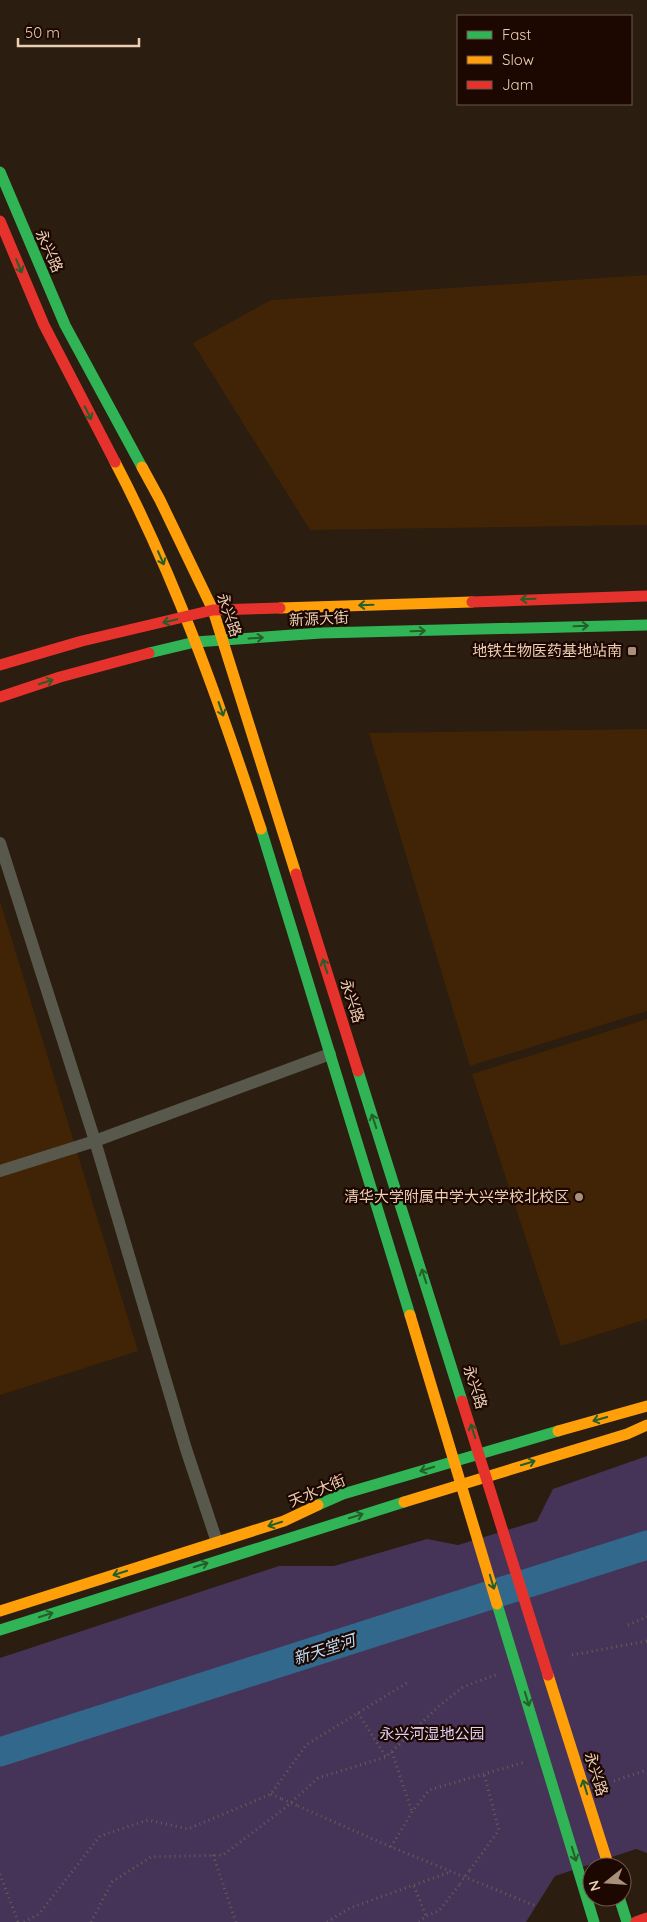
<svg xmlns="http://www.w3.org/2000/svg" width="647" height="1922" font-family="Quicksand,'Noto Sans SC',sans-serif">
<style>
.built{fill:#402405}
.green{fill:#463358}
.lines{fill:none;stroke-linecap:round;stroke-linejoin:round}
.river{stroke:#33688d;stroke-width:29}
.path{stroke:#636056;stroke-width:3;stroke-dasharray:1 4;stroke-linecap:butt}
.street{stroke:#59584c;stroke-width:12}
.fast{stroke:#30b455;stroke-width:11}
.slow{stroke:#ff9f0a;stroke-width:11}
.jam{stroke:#e5322d;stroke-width:11}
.path-bridge{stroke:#636056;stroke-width:3;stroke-dasharray:1 4;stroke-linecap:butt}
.oneway{stroke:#265e2a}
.poi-dot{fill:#a8907a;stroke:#1c0800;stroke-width:2}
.labels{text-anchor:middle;stroke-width:4.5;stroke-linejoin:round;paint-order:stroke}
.street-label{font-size:15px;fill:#ebceb4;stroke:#1c0800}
.poi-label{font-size:15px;fill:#ebceb4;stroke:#1c0800;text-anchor:end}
.park-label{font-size:15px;fill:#dfd2f4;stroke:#1c0800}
.water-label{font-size:16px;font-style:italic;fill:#bddcf6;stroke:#1c0800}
</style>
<rect width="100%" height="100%" fill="#2b1d0f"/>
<!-- built -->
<g class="built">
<path d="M647,275V525L310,530L193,343L271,300Z"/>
<path d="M647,729V1011L470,1066L369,733Z"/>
<path d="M0,901L138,1351L0,1395Z"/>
<path d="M647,1019V1319L561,1346L472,1074Z"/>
</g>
<!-- green -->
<path class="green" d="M647,1456V1853L636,1849L555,1876L526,1922H0V1658L279,1566H334L427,1539L458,1545L537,1521L553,1489Z"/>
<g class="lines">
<!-- river -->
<path class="river" d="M0,1752L647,1545"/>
<!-- path -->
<g class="path">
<path d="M628,1625L647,1617"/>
<path d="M572,1655L647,1641"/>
<path d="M358,1713L386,1757"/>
<path d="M392,1752L412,1812"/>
<path d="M614,1781L647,1770"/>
<path d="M271,1794L282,1799"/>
<path d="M298,1806L391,1847L536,1906"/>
<path d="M391,1847L412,1812L429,1790L525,1762"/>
<path d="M213,1855L236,1922"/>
<path d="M470,1870L499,1830L484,1774"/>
<path d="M0,1874L18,1922"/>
<path d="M414,1886L426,1916"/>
<path d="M24,1922L39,1914L100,1836L148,1820L188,1829L271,1794L306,1745L410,1681"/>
<path d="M91,1922L112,1882L151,1857L223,1855L285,1808L318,1778L386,1757L439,1706L463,1687L498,1674"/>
<path d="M327,1922L350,1908L450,1872"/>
<path d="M419,1922L426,1916L439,1911L460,1884"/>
</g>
<!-- street -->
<g class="street">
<path d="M0,843L95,1141L186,1449L217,1542"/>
<path d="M0,1171L95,1141L330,1054"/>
</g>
<!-- fast -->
<g class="fast">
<path d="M0,172L65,325L142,467"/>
<path d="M149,653L195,642L321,633L647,625"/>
<path d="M261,829L410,1315"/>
<path d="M358,1071L462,1401"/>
<path d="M318,1505L343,1494L558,1431"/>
<path d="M497,1604L594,1922"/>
<path d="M0,1630L404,1502"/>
<path d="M619,1897L627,1922"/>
</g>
<!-- slow -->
<g class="slow">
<path d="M115,462C176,579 220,704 261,829"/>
<path d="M142,467L160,500L213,610L296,874"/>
<path d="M280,608L472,602"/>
<path d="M410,1315L497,1604"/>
<path d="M558,1431L647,1406"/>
<path d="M404,1502L627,1434L647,1425"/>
<path d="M0,1611L284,1521L318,1505"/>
<path d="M548,1675L609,1867"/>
</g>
<!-- jam -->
<g class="jam">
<path d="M0,221L44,325L115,462"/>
<path d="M472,602L647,596"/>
<path d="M0,665L82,641L213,610L280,608"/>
<path d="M0,697L60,677L149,653"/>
<path d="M296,874L358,1071"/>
<path d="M462,1401L548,1675"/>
<path d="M636,1922L647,1918"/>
</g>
<!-- path-bridge -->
<g class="path-bridge">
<path d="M282,1799L298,1806"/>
<path d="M460,1884L470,1870"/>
</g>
</g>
<!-- one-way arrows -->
<defs><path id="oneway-shaft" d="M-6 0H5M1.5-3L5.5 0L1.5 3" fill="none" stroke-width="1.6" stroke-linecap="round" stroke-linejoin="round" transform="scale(1.25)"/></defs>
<g class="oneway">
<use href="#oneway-shaft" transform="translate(19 266) rotate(67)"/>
<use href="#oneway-shaft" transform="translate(88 413) rotate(63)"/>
<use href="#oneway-shaft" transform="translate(161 558) rotate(66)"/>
<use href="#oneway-shaft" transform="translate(528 599) rotate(178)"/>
<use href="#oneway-shaft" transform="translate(366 605) rotate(178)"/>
<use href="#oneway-shaft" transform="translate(170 621) rotate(167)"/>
<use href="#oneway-shaft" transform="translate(581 626) rotate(-2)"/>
<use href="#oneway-shaft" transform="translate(418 631) rotate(-2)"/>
<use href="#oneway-shaft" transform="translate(256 638) rotate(-4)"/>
<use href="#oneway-shaft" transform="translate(46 682) rotate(-18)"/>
<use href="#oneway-shaft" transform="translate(221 709) rotate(71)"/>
<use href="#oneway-shaft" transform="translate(325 966) rotate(-108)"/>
<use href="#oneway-shaft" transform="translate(374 1121) rotate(-108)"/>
<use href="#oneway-shaft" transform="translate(424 1276) rotate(-108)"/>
<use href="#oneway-shaft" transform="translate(600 1419) rotate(164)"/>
<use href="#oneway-shaft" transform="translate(473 1431) rotate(-108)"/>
<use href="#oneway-shaft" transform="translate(528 1463) rotate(-17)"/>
<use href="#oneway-shaft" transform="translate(427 1469) rotate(163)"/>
<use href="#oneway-shaft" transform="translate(356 1516) rotate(-17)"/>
<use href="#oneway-shaft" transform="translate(275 1524) rotate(162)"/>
<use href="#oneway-shaft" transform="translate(201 1565) rotate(-18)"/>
<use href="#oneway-shaft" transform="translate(120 1573) rotate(162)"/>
<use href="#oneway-shaft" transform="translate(492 1582) rotate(73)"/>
<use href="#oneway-shaft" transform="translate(46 1615) rotate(-18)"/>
<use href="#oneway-shaft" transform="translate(527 1699) rotate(73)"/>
<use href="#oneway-shaft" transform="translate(585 1787) rotate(-107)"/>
<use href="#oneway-shaft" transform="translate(574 1854) rotate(73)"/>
</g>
<!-- markers -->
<g class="poi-dot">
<rect x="627" y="646" width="10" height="10" rx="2.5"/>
<circle cx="579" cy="1197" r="5"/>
</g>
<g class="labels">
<!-- street labels -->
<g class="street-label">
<text transform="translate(49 251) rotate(66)" y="5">永兴路</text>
<text transform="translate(229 615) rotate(71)" y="5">永兴路</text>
<text transform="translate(319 619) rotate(-3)" y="5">新源大街</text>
<text transform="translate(352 1001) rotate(72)" y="5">永兴路</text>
<text transform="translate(475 1387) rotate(72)" y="5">永兴路</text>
<text transform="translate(317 1491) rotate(-23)" y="5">天水大街</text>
<text transform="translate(596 1774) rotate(73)" y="5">永兴路</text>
</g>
<!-- poi labels -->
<g class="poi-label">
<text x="622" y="656">地铁生物医药基地站南</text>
<text x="569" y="1202">清华大学附属中学大兴学校北校区</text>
</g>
<!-- park labels -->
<g class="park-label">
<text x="432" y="1739">永兴河湿地公园</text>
</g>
<!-- water labels -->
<g class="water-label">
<text transform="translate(324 1649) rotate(-18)" y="6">新天堂河</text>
</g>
</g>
<!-- legend -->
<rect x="457" y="15" width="175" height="90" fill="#1c0800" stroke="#6f5748"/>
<rect x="467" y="31" width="25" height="8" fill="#30b455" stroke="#6f5748"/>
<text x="502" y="40" font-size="15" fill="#ebceb4">Fast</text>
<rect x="467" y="56" width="25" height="8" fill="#ff9f0a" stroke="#6f5748"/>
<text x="502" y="65" font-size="15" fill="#ebceb4">Slow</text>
<rect x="467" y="81" width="25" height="8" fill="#e5322d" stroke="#6f5748"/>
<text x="502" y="90" font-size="15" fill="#ebceb4">Jam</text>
<!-- north arrow -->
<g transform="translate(607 1882) rotate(253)"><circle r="24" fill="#1c0800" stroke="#6f5748"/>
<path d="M0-4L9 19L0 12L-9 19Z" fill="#a8907a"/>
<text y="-8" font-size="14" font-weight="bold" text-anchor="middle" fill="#ebceb4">N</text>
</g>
<!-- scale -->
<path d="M18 38v8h121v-8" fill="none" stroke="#ebceb4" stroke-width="2.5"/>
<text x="25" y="38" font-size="15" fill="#ebceb4" stroke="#1c0800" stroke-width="4" paint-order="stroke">50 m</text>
</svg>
